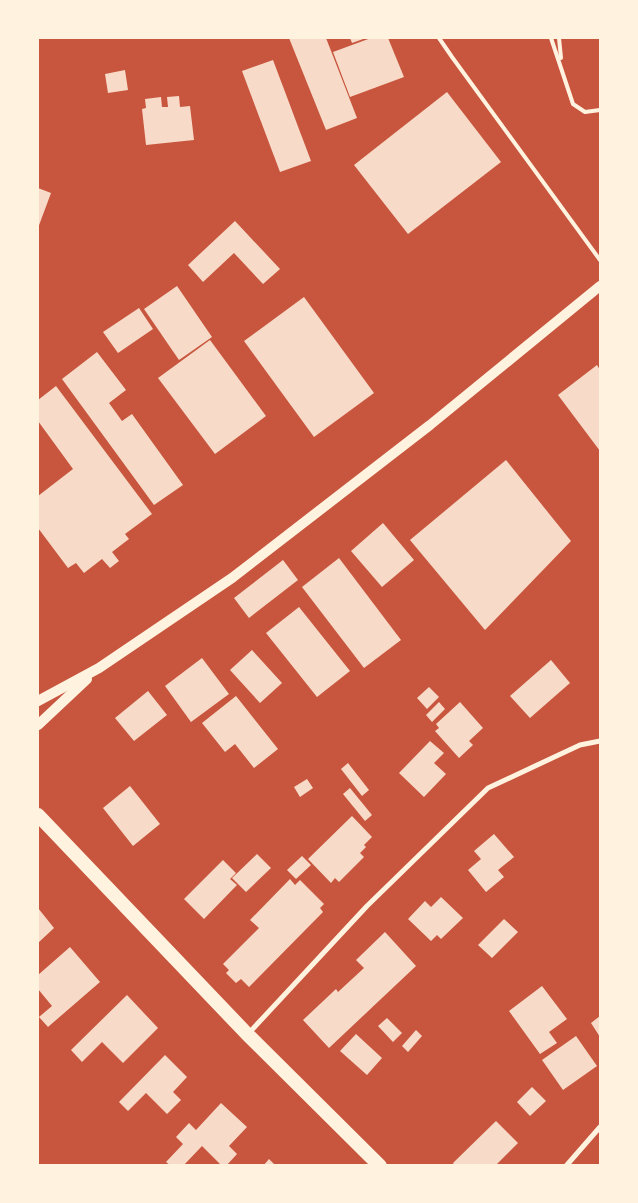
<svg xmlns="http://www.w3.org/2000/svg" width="638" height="1203" font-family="Rubik,sans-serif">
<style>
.building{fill:#f7dbc8}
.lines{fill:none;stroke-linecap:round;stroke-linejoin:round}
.service{stroke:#fff3e0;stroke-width:4}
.minor{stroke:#fff3e0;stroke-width:5}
.secondary{stroke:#fff3e0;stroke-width:10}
.trunk{stroke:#fff3e0;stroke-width:14}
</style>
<rect width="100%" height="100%" fill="#c8553d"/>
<!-- building -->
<g class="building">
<path d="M289,38H326L357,118L326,130Z"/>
<path d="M350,38H366L352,43Z"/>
<path d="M371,38H388L404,77L350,97L333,52Z"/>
<path d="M273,60L311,161L280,172L242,71Z"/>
<path d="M125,70L128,90L108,93L105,74Z"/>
<path d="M447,92L501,162L408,234L354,165Z"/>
<path d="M179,96L180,107L190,106L194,140L146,145L142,109L146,108L145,99L161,97L162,107H168L167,97Z"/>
<path d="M38,188L51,193L38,228Z"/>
<path d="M235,221L280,269L263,284L234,253L203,282L188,265Z"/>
<path d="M177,286L212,337L179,360L144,309Z"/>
<path d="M304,297L374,393L314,437L244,341Z"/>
<path d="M139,308L153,329L118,353L103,332Z"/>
<path d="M210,340L266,416L215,454L158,378Z"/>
<path d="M97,352L126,390L109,403L122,421L132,414L183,485L154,505L62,379Z"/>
<path d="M597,365L600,370V451L558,395Z"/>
<path d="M56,386L152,514L125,534L129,539L112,552L119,561L110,568L102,559L84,573L76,563L68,568L38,528V496L73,469L38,421V400Z"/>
<path d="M506,460L571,541L485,630L410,540Z"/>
<path d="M383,523L414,560L382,587L351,551Z"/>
<path d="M339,558L401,640L364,668L302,587Z"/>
<path d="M283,560L298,580L249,618L234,598Z"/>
<path d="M299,607L350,671L317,697L266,633Z"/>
<path d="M252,650L282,683L260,703L230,670Z"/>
<path d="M202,658L229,694L191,722L165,686Z"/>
<path d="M551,660L570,683L530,718L510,696Z"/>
<path d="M429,687L439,697L427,709L417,698Z"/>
<path d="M148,691L167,715L134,741L115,718Z"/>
<path d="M236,696L278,749L254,768L235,744L225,752L202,723Z"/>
<path d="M439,702L445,709L432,722L426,715Z"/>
<path d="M460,702L483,728L469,741L473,745L459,758L435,731L439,728L436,724Z"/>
<path d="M430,741L444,753L434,763L446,774L424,797L399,773Z"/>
<path d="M348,763L369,790L362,796L341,769Z"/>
<path d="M307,779L313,788L300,797L294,787Z"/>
<path d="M130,786L160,824L133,846L103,808Z"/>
<path d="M350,788L372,815L365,821L343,794Z"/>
<path d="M352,816L372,837L364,845L366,847L360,853L364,857L339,882L335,878L331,883L308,859Z"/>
<path d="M494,834L514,857L498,870L504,877L486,892L468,870L481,859L474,851Z"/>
<path d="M257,854L271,868L246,892L232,878Z"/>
<path d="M302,856L311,865L296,879L287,870Z"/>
<path d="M223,860L236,873L230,879L237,885L204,919L184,899Z"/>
<path d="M290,879L295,885L300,880L324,904L320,908L323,912L249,987L241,979L236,983L226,973L229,970L223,964L259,928L250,920Z"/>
<path d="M441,897L463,918L441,939L437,935L431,941L408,919L425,901L431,907Z"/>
<path d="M38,908L54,928L38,943Z"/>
<path d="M504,919L518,932L492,958L478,945Z"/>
<path d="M385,932L416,966L329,1048L303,1020L336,989L338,992L364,968L356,960Z"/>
<path d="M70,947L100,982L48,1027L39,1017L52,1006L38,989V975Z"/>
<path d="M542,986L567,1019L549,1032L557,1043L540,1054L509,1011Z"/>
<path d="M127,995L158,1028L123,1063L102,1042L82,1062L71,1050Z"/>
<path d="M600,1016V1037L591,1023Z"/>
<path d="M387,1018L402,1033L393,1042L378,1026Z"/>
<path d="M416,1030L422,1036L408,1052L402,1046Z"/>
<path d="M356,1034L382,1058L367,1075L340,1051Z"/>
<path d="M576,1036L597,1066L563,1090L542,1060Z"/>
<path d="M165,1055L187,1077L173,1092L181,1100L167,1114L146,1093L128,1111L119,1102Z"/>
<path d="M532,1087L546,1101L530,1116L517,1102Z"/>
<path d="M221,1103L247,1127L229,1146L237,1154L226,1166H222L202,1146L183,1166H171L166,1162L183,1144L176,1137L189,1123L196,1130Z"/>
<path d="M496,1121L518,1143L495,1166H455L453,1163Z"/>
<path d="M269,1159L276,1166H263Z"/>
</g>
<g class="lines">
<!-- service -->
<g class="service">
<path d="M439,38L452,57L600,260"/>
<path d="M551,38L573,104L585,112L600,110"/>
<path d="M559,38L561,58"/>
</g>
<!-- minor -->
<g class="minor">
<path d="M248,1034L367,906L488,788L580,745L600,741"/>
<path d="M566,1166L600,1127"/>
</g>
<!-- secondary -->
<g class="secondary">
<path d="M38,701L99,668L232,578L430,425L600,286"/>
<path d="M38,725L87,679"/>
</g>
<!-- trunk -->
<path class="trunk" d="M38,815L247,1034L380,1166"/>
</g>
<!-- border -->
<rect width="638" height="1203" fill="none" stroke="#fff3e0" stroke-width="78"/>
</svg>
